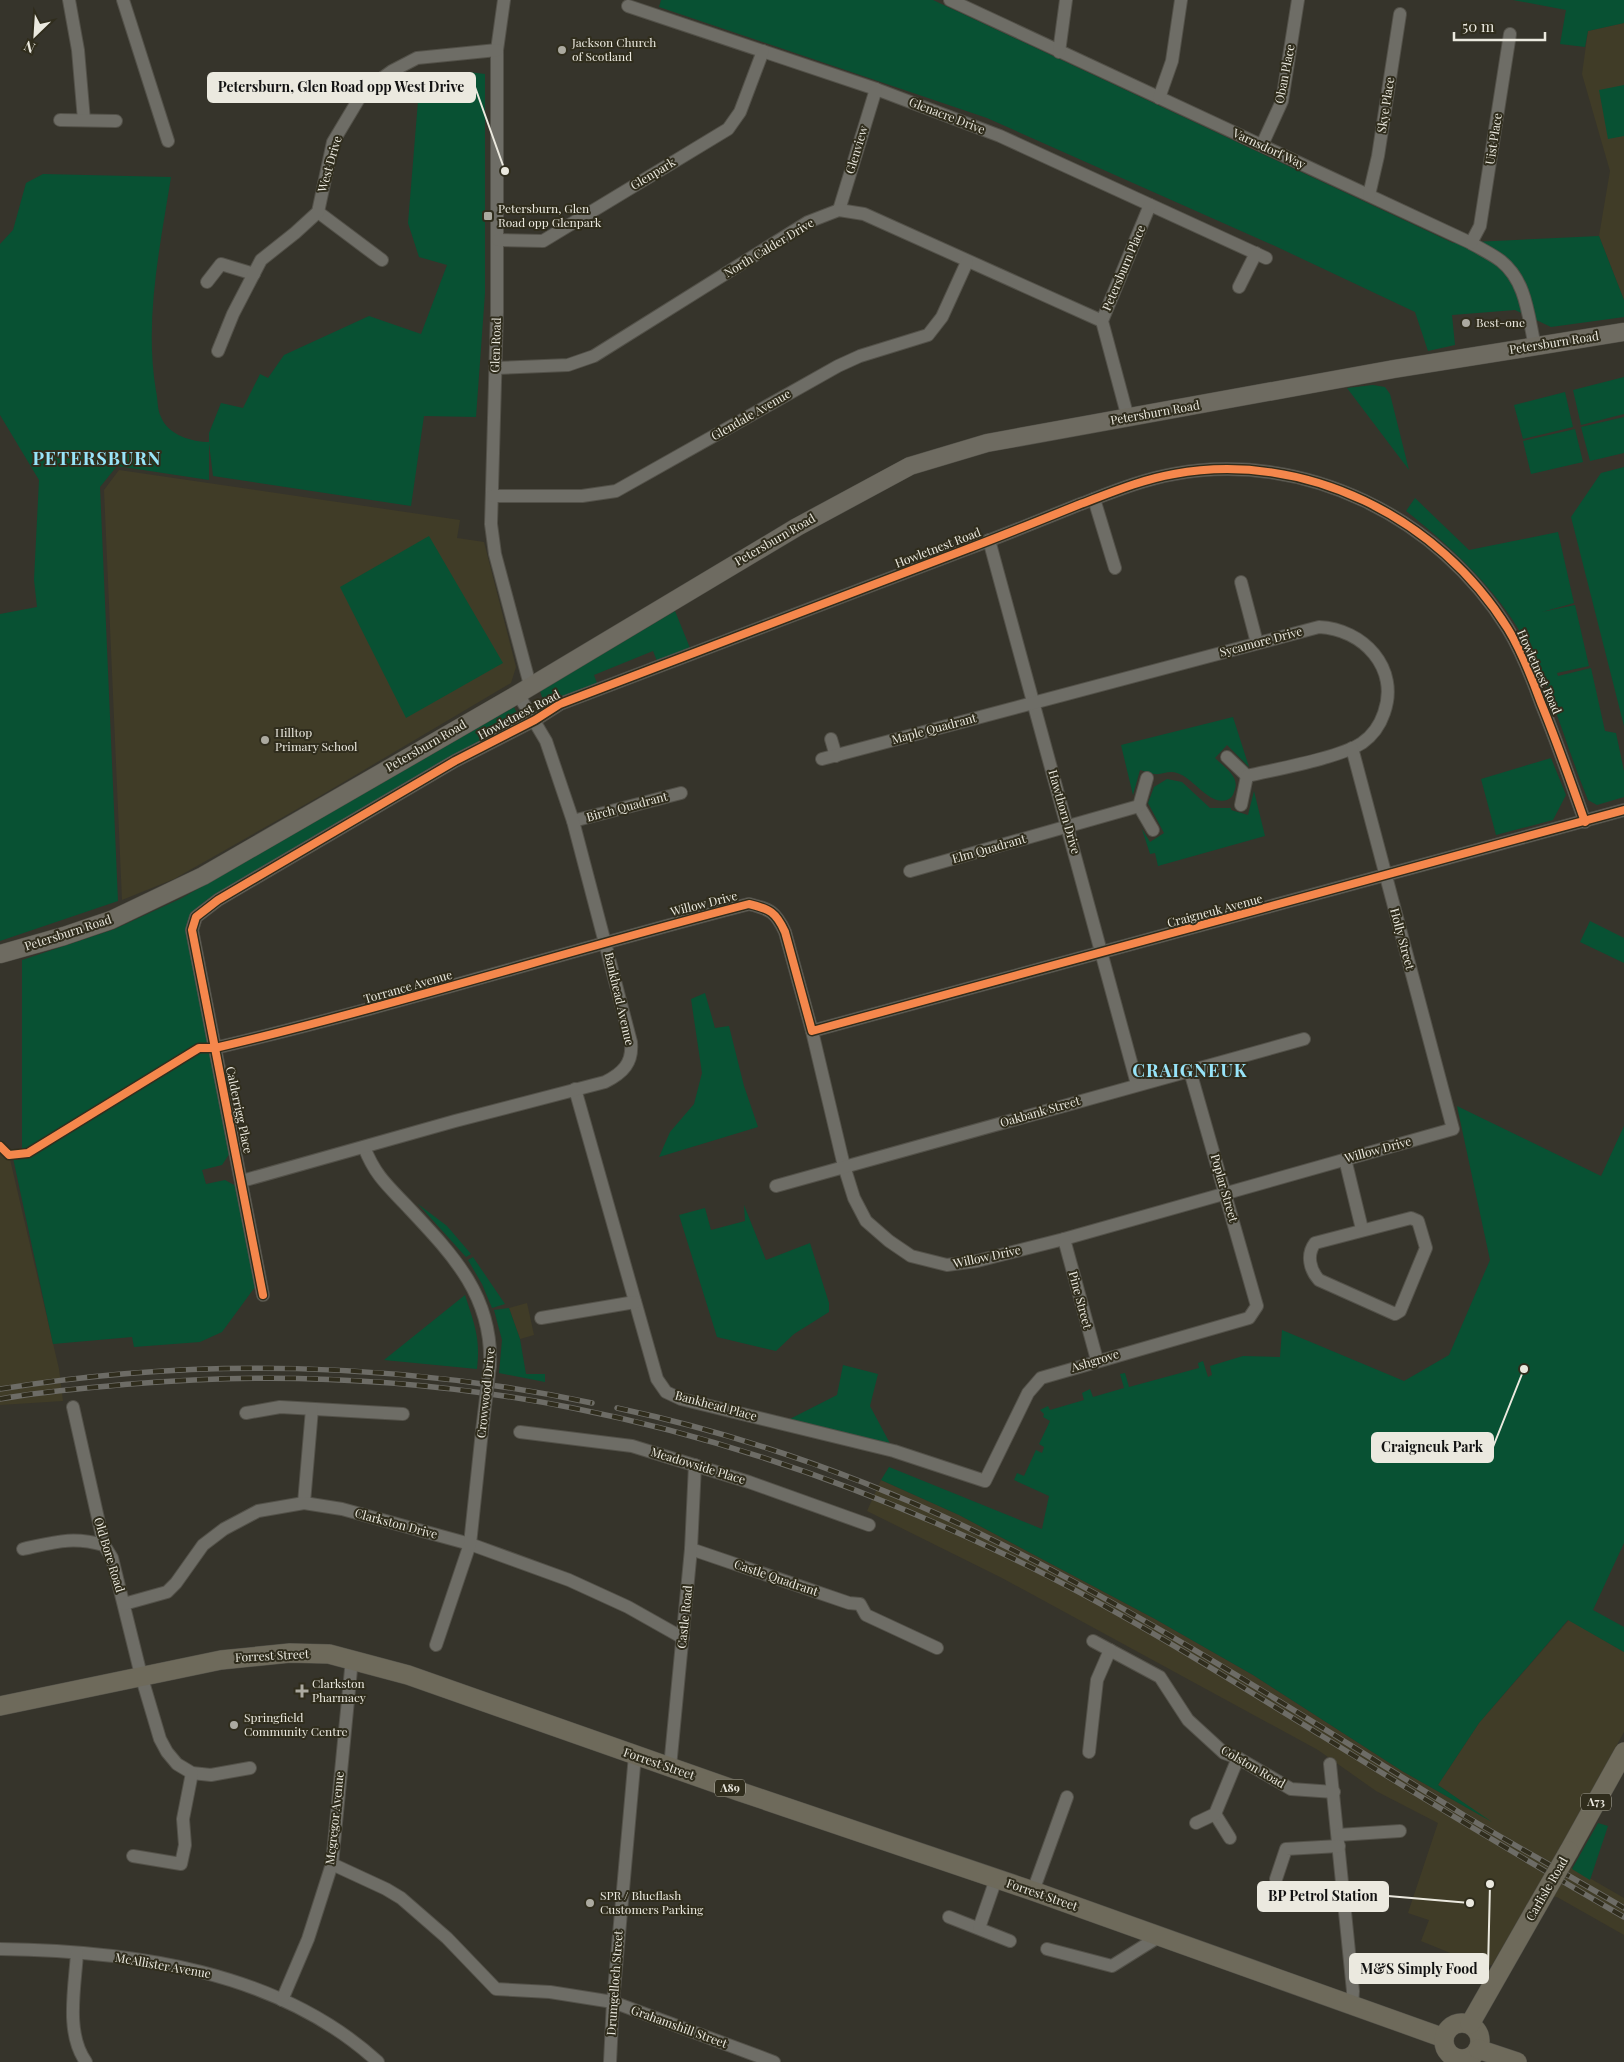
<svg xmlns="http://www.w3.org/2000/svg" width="1624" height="2062" font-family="'Playfair Display',serif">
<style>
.built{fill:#403c27}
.green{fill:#085133}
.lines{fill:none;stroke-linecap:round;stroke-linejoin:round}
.street-casing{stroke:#535149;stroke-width:14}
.secondary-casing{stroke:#535149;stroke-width:19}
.primary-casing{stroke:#535149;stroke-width:20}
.street{stroke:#6e6d66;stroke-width:12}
.secondary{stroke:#6e6b61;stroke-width:18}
.primary{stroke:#6e6a5b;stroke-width:19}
.rail-casing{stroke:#6d6c66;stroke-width:5.5}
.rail{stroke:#302d1d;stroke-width:4;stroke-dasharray:11;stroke-linecap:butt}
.street-bridge-casing{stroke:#535149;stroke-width:14;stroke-linecap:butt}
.primary-bridge-casing{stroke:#535149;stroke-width:20;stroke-linecap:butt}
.street-bridge{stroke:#6e6d66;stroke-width:12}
.primary-bridge{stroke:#6e6a5b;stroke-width:19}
.cycleway-casing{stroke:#302d1d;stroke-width:11}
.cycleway{stroke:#f5874c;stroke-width:8}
.poi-dot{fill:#acaaa0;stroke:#302d1d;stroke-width:2}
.labels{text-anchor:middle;stroke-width:4;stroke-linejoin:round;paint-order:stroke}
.shield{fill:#302d1d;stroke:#b3b1a5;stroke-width:1}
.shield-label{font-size:11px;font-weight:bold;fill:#ebe9df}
.poi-label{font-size:12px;fill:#ebe9df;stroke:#302d1d;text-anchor:start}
.street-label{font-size:12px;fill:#ebe9df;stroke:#302d1d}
.district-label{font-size:18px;font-weight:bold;letter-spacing:1px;fill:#98e4f9;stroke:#302d1d}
.leader{fill:none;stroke:#ebe9df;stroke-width:2}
.callout-dot{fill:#ebe9df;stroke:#302d1d;stroke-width:2}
.callout{fill:#ebe9df;stroke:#ebe9df;stroke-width:2}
.callout-label{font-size:14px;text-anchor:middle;font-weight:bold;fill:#111}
</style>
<rect width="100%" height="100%" fill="#36342b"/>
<!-- built -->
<g class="built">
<path d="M1624,23V300L1599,236L1610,171L1582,74L1588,31Z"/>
<path d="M119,470L460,520L457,538L484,542L516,667L511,683L320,796L174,879L122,900L104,490Z"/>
<path d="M0,1146L9,1155L59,1369L63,1401L0,1405Z"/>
<path d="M527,1303L534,1335L520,1339L509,1308Z"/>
<path d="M881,1480L959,1515L1155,1619L1253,1675L1402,1771L1485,1818L1438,1785L1479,1723L1569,1620L1624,1652V1732L1555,1858L1624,1898V1935L1557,1897L1534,1894L1492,1965L1482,1966L1421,1941L1429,1920L1408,1913L1438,1823L1376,1791L1318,1750L1002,1578L867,1511Z"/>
</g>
<!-- green -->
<g class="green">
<path d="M661,0H933L1453,243L1599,236L1624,300V317L1551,327L1515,310L1452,315L1455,345L1428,351L1415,312L1275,246L987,118L659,7Z"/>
<path d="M1513,0H1624V23L1588,31L1585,47L1560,44L1566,10Z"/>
<path d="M469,72L485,74V293L476,417L424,416L411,506L213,476L209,443V480L117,466L100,487L118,901L0,941V614L37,607L34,580L39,480L0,415V244L13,230L26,183L43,174L171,177C160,247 144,320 156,391C158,399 157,410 161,417C168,435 192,442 209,442V433L221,403L243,408L260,374L268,378L284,355L369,316L421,334L447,265L419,257L408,223L419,89L391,84L410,75Z"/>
<path d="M1624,85V136L1608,139L1599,90Z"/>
<path d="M1624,377V414L1581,425L1573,390Z"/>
<path d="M1373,385L1385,387L1390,394L1409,470L1347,388Z"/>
<path d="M1565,392L1573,427L1523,439L1514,405Z"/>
<path d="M1624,417V453L1590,461L1581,427Z"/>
<path d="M1575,429L1583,462L1531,474L1523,441Z"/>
<path d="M1624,467V726L1571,517L1601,473Z"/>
<path d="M1415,498L1469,550L1558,532L1574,603L1542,612L1575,605L1589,666L1557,673L1558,676L1591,668L1605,731L1616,733L1624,771V797L1597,805L1588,800C1566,746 1551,687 1523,637C1497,589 1448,544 1406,511Z"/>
<path d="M429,536L503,663L406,718L340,587Z"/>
<path d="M675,611L690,648L657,661L653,651L594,675L597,683L544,703L540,691Z"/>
<path d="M514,707L519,718L208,899C194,911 186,918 187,937L230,1153L222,1165L202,1170L206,1184L225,1180L236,1186L255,1287L222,1332L200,1342L134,1347L132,1337L53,1344L13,1158L22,1148V960L115,929L182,898Z"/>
<path d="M1233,717L1249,767L1227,745L1215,758C1225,768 1241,777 1234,792C1233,796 1231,798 1227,800C1209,806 1193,777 1177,773C1169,770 1162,775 1155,774C1150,774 1145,771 1140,770L1133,795L1121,745Z"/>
<path d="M1551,758L1566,795L1553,820L1496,835L1481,779Z"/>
<path d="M1167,779L1182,782L1210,808H1231V810L1248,815L1254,791L1265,836L1158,866L1155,853L1150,854L1142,829L1150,842L1164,833L1148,803L1154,787Z"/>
<path d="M1590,921L1624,938V963L1580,942Z"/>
<path d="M705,993L715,1028L729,1026L744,1086L758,1127L659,1157L670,1132L694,1104L702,1073L691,999Z"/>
<path d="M1457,1106L1601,1176L1624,1126V1543L1593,1610L1624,1627V1652L1568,1620L1479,1723L1438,1785L1492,1822L1402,1771L1253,1675L1155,1619L959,1515L881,1480L889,1467L1042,1529L1049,1496L1014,1480L1017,1473L1024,1476L1036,1450L1042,1453L1044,1447L1039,1444L1050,1421L1043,1417L1044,1414L1040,1410L1048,1406L1050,1410L1084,1400L1082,1393L1090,1389L1093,1397L1124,1388L1120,1374L1125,1373L1129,1387L1199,1368L1198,1363L1203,1361L1208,1377L1212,1375L1210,1366L1243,1356L1280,1357L1282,1330L1404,1381L1449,1355L1490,1260Z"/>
<path d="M418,1204L447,1226L471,1254L466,1257Z"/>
<path d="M744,1205L766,1260L810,1243L829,1303V1312L794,1334L776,1351L717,1337L679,1215L705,1208L711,1230L745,1221Z"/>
<path d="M473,1257L505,1304L492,1308L482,1284L468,1260Z"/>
<path d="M465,1295C474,1323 481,1339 477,1369L384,1360Z"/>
<path d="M509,1308L520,1339L526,1374H545V1382L499,1373L502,1340L494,1310Z"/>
<path d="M843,1365L878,1374L870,1406L894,1451L782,1423L837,1395Z"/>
<path d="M1598,1823L1608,1826L1590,1880L1572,1869Z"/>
</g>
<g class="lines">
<!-- street casing -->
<g class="street-casing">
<g id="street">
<path d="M69,0L78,50L84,120"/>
<path d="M123,0L168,141"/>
<path d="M504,0L497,50V312L491,524L495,554L530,685"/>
<path d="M950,0L1471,243C1481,249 1492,254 1501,261C1527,282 1528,317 1535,346"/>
<path d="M628,6L876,89L1000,136L1266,258"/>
<path d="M1059,52L1066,0"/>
<path d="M1159,98L1172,61L1181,0"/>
<path d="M60,120L116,121"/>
<path d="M1262,145L1282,101L1298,0"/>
<path d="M1369,195L1378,156L1400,14"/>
<path d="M839,210L876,89"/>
<path d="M318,212L382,260"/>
<path d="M498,240L543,241L728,129L740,112L763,51"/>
<path d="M1471,243L1480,226L1510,34"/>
<path d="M207,282L221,264L254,274"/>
<path d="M1239,287L1256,253"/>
<path d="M218,351L233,314L261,260L295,233L318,212L333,142L363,92L392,71L417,58L497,50"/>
<path d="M496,368L568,365L594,356L808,222L839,210L864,214L1102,321"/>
<path d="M1128,418L1102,321L1150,205"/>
<path d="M492,496H582L616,491L838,366L860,356L928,335L942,317L967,262"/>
<path d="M1094,499L1115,568"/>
<path d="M989,540L1137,1084"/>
<path d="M1241,582L1257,643"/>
<path d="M831,739L836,756"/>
<path d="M1227,757L1247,776"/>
<path d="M822,759L1319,627C1363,629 1400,668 1384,713C1380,725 1372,736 1362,743C1339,758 1276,769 1247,776L1241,805"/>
<path d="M1139,806L1153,830"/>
<path d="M573,821L681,793"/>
<path d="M910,871L1139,806L1147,778"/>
<path d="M812,1031L1624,810"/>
<path d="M215,1048C394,1006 570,950 749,904C770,909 776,912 785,932L812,1031L844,1166L854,1198L866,1221L889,1241L911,1256L947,1265L977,1261L1064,1239L1453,1129L1352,748"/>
<path d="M575,1089L657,1379L666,1392L681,1399L894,1451L985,1481L1028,1393L1041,1378L1249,1318L1257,1306L1190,1071"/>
<path d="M364,1147C375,1175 387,1185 406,1205C451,1253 493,1295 490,1365"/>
<path d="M1345,1159L1362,1229"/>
<path d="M242,1181L455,1121L605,1082C623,1073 633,1063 631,1042L573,821L546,741L518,694"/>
<path d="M776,1186L1304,1039"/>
<path d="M1411,1218L1418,1221L1426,1248L1400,1311L1395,1314L1319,1280C1310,1270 1306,1255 1315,1243Z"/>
<path d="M1064,1239L1097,1360"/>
<path d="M263,1295L192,930L196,917L218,900L455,761L535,720L560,704C696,652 831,601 967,549C1004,535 1041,520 1078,505C1110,493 1140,480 1174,474C1304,450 1439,517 1508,629C1522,652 1532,678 1541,703C1557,742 1571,782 1585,822"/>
<path d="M541,1318L635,1302"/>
<path d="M73,1407L104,1545L112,1558L141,1675L160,1739L167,1752L177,1764L192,1773L211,1775L250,1768"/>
<path d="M246,1413L280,1407L403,1414"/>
<path d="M520,1432L632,1446L749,1482L869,1525"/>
<path d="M304,1503L312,1409"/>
<path d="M23,1549C55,1542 72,1536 104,1545"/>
<path d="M691,1549L849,1603L860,1604L866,1615L937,1648"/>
<path d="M124,1604L167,1592L176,1583L203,1545L224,1529L258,1511L304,1503L342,1509L470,1544L569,1580L628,1607L683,1638"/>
<path d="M1093,1641L1160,1677L1188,1720L1224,1753L1238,1758L1291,1789L1334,1792"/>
<path d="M436,1645L470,1544L482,1431"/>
<path d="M1089,1752L1097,1680L1110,1650"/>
<path d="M1330,1764L1353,1991L1352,2006"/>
<path d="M670,1767L691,1549L695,1465"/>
<path d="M1215,1814L1230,1838"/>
<path d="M1196,1823L1215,1814L1238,1758"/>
<path d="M1338,1835L1400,1831"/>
<path d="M133,1856L181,1864L185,1845L183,1819L192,1773"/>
<path d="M332,1864L386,1889L401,1898L447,1938L496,1989L550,1992L613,2002L774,2062"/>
<path d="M1276,1879L1286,1849L1339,1846"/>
<path d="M1033,1891L1067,1797"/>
<path d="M949,1917L1010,1941"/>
<path d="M979,1928L996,1879"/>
<path d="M0,1949C131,1951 278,1970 378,2062"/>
<path d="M1047,1949L1112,1966L1160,1936"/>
<path d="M77,1953C75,1987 65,2033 86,2062"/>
<path d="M282,2000L308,1939L332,1864L352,1659"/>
<path d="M610,2062L613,2002L635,1755"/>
</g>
</g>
<!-- secondary casing -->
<g class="secondary-casing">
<path id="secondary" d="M0,954L64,936L111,920L203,876L518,694L797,527L910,466L987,443L1394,369L1624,332"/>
</g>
<!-- primary casing -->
<g class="primary-casing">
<g id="primary">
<path d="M0,1706L221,1660L290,1653L329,1654L408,1675L738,1791L1033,1891L1444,2038"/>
<path d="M1569,1851L1624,1752"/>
<circle cx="1462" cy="2041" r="18"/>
<path d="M1470,2024L1535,1910"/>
<path d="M1478,2049L1517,2062"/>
</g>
</g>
<!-- street -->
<use href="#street" class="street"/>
<!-- secondary -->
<use href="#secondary" class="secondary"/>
<!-- primary -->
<use href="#primary" class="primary"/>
<!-- rail casing -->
<g class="rail-casing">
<g id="rail">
<path d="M0,1389C196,1357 398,1362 592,1403"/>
<path d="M0,1399C43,1391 87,1388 131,1384C436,1358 717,1419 993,1549C1107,1602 1215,1670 1322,1736C1422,1798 1522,1858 1624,1917"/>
<path d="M617,1408C749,1436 881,1484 1001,1544C1163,1624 1313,1723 1467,1817C1519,1848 1572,1877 1624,1908"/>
</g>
</g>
<!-- rail -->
<use href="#rail" class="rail"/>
<!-- street-bridge casing -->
<g class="street-bridge-casing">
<path id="street-bridge" d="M482,1431L490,1365"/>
</g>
<!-- primary-bridge casing -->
<g class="primary-bridge-casing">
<path id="primary-bridge" d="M1535,1910L1569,1851"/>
</g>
<!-- street-bridge -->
<use href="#street-bridge" class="street-bridge"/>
<!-- primary-bridge -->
<use href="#primary-bridge" class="primary-bridge"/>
<!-- cycleway casing -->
<g class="cycleway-casing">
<g id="cycleway">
<path d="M0,1146L9,1155L28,1153L199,1048H215C394,1006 570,950 749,904C770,909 776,912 785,932L812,1031L1624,810"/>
<path d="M263,1295L192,930L196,917L218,900L455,761L535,720L560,704C696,652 831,601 967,549C1004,535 1041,520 1078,505C1110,493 1140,480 1174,474C1304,450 1439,517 1508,629C1522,652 1532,678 1541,703C1557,742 1571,782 1585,822"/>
</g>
</g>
<!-- cycleway -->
<use href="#cycleway" class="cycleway"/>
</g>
<!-- markers -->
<g class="poi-dot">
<circle cx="562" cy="50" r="5"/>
<rect x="483" y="211" width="10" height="10" rx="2.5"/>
<circle cx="1466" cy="323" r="5"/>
<circle cx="265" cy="740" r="5"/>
<path d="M299.5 1683.5h5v5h5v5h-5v5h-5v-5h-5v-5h5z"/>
<circle cx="234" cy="1725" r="5"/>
<circle cx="590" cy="1903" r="5"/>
</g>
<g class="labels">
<!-- shield labels -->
<g class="shield">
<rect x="715" y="1779.5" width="30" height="17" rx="4"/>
<rect x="1581" y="1793.5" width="30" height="17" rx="4"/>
</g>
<g class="shield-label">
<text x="730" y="1792">A89</text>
<text x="1596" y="1806">A73</text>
</g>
<!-- poi labels -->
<g class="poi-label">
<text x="572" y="47">Jackson Church<tspan x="572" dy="14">of Scotland</tspan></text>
<text x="498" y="213">Petersburn, Glen<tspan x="498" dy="14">Road opp Glenpark</tspan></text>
<text x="1476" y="327">Best-one</text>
<text x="275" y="737">Hilltop<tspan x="275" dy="14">Primary School</tspan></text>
<text x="312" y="1688">Clarkston<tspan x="312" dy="14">Pharmacy</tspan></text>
<text x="244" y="1722">Springfield<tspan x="244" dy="14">Community Centre</tspan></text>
<text x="600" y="1900">SPR / Blueflash<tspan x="600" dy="14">Customers Parking</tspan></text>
</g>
<!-- street labels -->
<g class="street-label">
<text transform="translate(1285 74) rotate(-79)" y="4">Oban Place</text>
<text transform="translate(1386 105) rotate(-81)" y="4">Skye Place</text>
<text transform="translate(947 116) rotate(21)" y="4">Glenacre Drive</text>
<text transform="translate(1494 139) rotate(-81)" y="4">Uist Place</text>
<text transform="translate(1269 149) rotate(25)" y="4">Varnsdorf Way</text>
<text transform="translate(857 150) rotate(-73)" y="4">Glenview</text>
<text transform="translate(330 164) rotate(-74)" y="4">West Drive</text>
<text transform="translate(653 174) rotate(-31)" y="4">Glenpark</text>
<text transform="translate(769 248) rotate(-31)" y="4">North Calder Drive</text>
<text transform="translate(1124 268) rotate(-67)" y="4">Petersburn Place</text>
<text transform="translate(1554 343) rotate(-9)" y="4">Petersburn Road</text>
<text transform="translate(496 345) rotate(-88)" y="4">Glen Road</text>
<text transform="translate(1155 413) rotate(-10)" y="4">Petersburn Road</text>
<text transform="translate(751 415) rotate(-30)" y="4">Glendale Avenue</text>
<text transform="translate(775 540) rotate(-30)" y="4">Petersburn Road</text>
<text transform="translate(938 548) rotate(-21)" y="4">Howletnest Road</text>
<text transform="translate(1261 642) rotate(-15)" y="4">Sycamore Drive</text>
<text transform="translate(1539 672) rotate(66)" y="4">Howletnest Road</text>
<text transform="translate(519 715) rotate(-28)" y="4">Howletnest Road</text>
<text transform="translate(934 729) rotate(-15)" y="4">Maple Quadrant</text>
<text transform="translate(426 746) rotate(-30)" y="4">Petersburn Road</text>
<text transform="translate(627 807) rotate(-15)" y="4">Birch Quadrant</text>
<text transform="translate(1064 812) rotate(74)" y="4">Hawthorn Drive</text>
<text transform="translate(989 849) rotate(-16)" y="4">Elm Quadrant</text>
<text transform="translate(704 904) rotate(-14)" y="4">Willow Drive</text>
<text transform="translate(1215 911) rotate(-15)" y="4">Craigneuk Avenue</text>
<text transform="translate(68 933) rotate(-18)" y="4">Petersburn Road</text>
<text transform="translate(1402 939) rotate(75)" y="4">Holly Street</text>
<text transform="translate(408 987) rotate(-16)" y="4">Torrance Avenue</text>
<text transform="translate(619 999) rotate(77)" y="4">Bankhead Avenue</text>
<text transform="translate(239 1110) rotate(78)" y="4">Calderrigg Place</text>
<text transform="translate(1040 1112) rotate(-16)" y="4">Oakbank Street</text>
<text transform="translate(1378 1150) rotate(-15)" y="4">Willow Drive</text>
<text transform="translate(1224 1188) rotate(74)" y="4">Poplar Street</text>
<text transform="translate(987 1257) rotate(-12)" y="4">Willow Drive</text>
<text transform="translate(1080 1300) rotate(75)" y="4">Pine Street</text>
<text transform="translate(1095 1361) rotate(-17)" y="4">Ashgrove</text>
<text transform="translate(486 1393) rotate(-84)" y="4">Crowwood Drive</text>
<text transform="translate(716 1406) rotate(15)" y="4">Bankhead Place</text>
<text transform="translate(698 1466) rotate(17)" y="4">Meadowside Place</text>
<text transform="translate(396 1524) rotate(15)" y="4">Clarkston Drive</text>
<text transform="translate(109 1555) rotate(73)" y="4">Old Bore Road</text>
<text transform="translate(776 1578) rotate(19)" y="4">Castle Quadrant</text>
<text transform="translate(685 1617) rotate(-84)" y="4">Castle Road</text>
<text transform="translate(272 1656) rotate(-3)" y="4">Forrest Street</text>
<text transform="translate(659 1764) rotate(19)" y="4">Forrest Street</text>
<text transform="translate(1253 1767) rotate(30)" y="4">Colston Road</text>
<text transform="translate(335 1818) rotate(-84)" y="4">Mcgregor Avenue</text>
<text transform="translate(1547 1889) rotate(-60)" y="4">Carlisle Road</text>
<text transform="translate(1042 1895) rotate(19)" y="4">Forrest Street</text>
<text transform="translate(163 1966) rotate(10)" y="4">McAllister Avenue</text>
<text transform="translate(615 1983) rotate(-86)" y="4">Drumgelloch Street</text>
<text transform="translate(679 2027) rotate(20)" y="4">Grahamshill Street</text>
</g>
<!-- district labels -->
<g class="district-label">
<text x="97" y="465">PETERSBURN</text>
<text x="1190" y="1077">CRAIGNEUK</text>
</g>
</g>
<!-- callouts -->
<path class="leader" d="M505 171L475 87M1524 1369L1493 1447M1470 1903L1388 1896M1490 1884L1488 1969"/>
<g class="callout-dot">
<circle cx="505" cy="171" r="5"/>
<circle cx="1524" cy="1369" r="5"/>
<circle cx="1470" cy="1903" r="5"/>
<circle cx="1490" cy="1884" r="5"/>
</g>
<g class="callout">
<rect x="208" y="73" width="267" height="29" rx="5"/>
<rect x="1372" y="1433" width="121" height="29" rx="5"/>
<rect x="1258" y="1882" width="130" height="29" rx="5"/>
<rect x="1350" y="1954" width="138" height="29" rx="5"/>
</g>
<g class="callout-label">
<text x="341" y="92">Petersburn, Glen Road opp West Drive</text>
<text x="1432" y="1452">Craigneuk Park</text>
<text x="1323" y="1901">BP Petrol Station</text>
<text x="1419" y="1974">M&amp;S Simply Food</text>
</g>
<!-- north arrow -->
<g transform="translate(35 35) rotate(205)" stroke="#302d1d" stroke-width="4" paint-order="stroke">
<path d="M0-4L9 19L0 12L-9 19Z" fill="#ebe9df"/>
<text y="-8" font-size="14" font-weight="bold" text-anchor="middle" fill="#ebe9df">N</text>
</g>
<!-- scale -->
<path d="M1454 32v8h91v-8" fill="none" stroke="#ebe9df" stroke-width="2.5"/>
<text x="1462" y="32" font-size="15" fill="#ebe9df" stroke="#302d1d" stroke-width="4" paint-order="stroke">50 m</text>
</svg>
